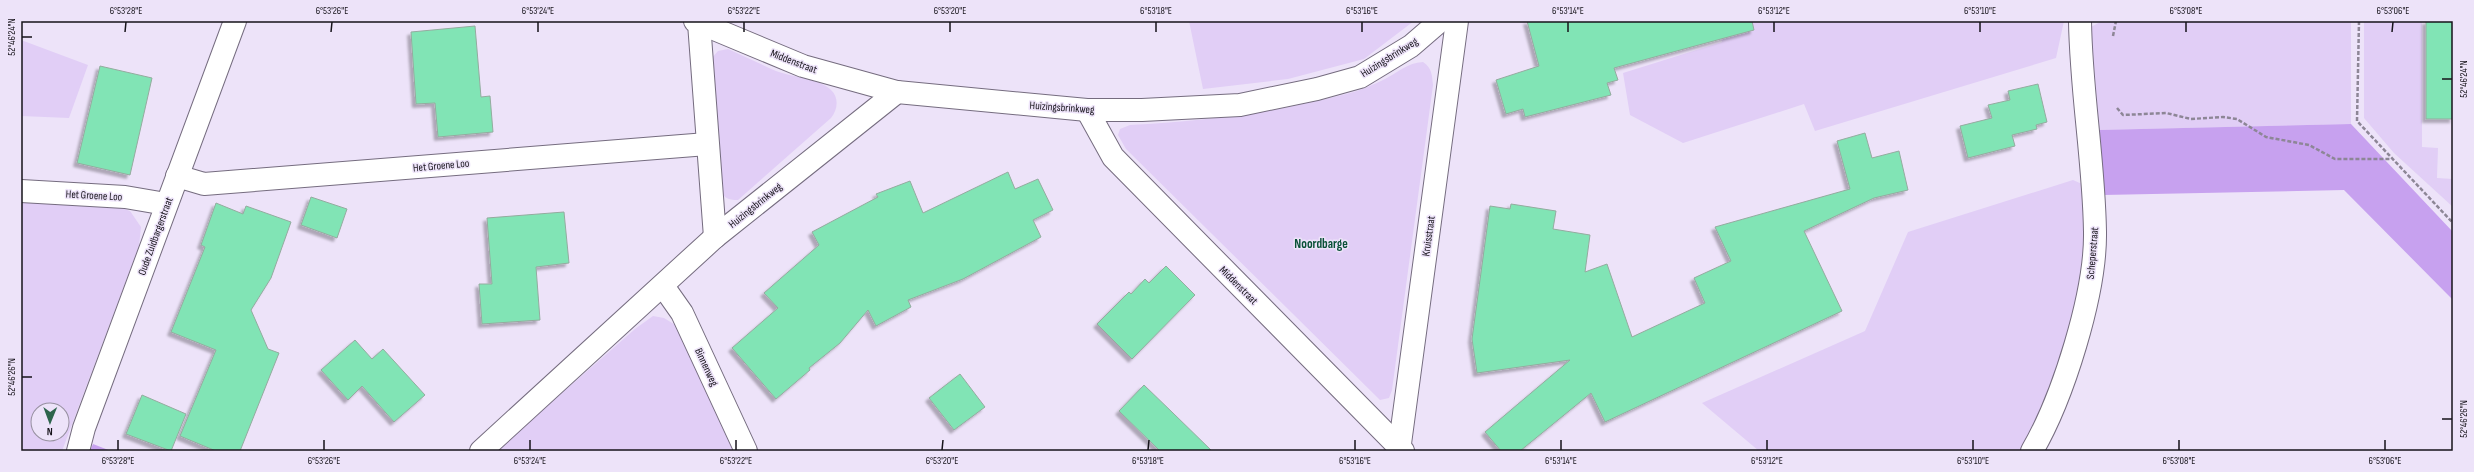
<svg xmlns="http://www.w3.org/2000/svg" width="2474" height="472" font-family="'Sofia Sans Condensed',sans-serif">
<style>
.green{fill:#e1cef6;fill-rule:evenodd}
.forest{fill:#c7a1ef}
.building{fill:#81e4b5;stroke:#94ab9f;filter:url(#shadow)}
.lines{fill:none;stroke-linecap:round;stroke-linejoin:round}
.street-casing{stroke:#756c7f;stroke-width:24}
.path{stroke:#8d8696;stroke-width:2.5;stroke-dasharray:4 2;stroke-linecap:butt}
.street{stroke:#fff;stroke-width:22}
.ticks{fill:none;stroke:#16131a;stroke-width:1.5}
.labels{text-anchor:middle;stroke-width:3;stroke-linejoin:round;paint-order:stroke}
.street-label{font-size:11px;fill:#16131a;stroke:#ede3f9}
.quarter-label{font-size:13px;font-weight:bold;fill:#0a5137;stroke:#ede3f9}
.neatline{fill:none;stroke:#16131a;stroke-width:1.5}
.ticks-label{font-size:10px;text-anchor:middle;fill:#16131a}
</style>
<defs>
<filter id="shadow"><feDropShadow dx="-3.5" dy="3.5" stdDeviation="1" flood-color="#0004"/></filter>
</defs>
<rect width="100%" height="100%" fill="#ede3f9"/>
<!-- green -->
<g class="green">
<path d="M1189,21H1414L1364,59L1288,79L1203,89Z"/>
<path d="M1715,21H2064L2056,58L1815,131L1804,104L1683,143L1630,115L1623,73L1722,42Z"/>
<path d="M2102,21H2351V124L2099,130L2091,27Z"/>
<path d="M2364,21H2422V147L2438,148L2437,178L2453,179V207L2394,153L2364,118Z"/>
<path d="M21,40L88,65L69,118L21,116Z"/>
<path d="M728,49C744,56 760,64 776,71C791,77 821,79 831,90C839,97 838,110 831,118L738,200C728,200 724,198 720,190L711,59L718,51Z"/>
<path d="M1423,62C1432,68 1432,75 1433,85L1392,390L1389,398L1380,400L1126,149L1118,135L1120,129L1130,125C1203,121 1275,113 1346,94C1359,91 1373,85 1385,79C1399,72 1407,63 1423,62Z"/>
<path d="M2073,180L2082,184C2089,246 2078,308 2059,367C2051,396 2034,424 2022,451H1759L1702,403L1865,331L1908,232Z"/>
<path d="M21,199L114,205L130,211L141,227L139,246L62,451H21ZM38,410H62V434H38Z"/>
<path d="M653,316L664,318L677,326L739,451H496L635,329Z"/>
</g>
<!-- forest -->
<g class="forest">
<path d="M2351,124L2453,232V300L2344,190L2103,195L2099,130Z"/>
<path d="M93,444L111,451H90Z"/>
</g>
<!-- building -->
<g class="building">
<path d="M1527,21H1752L1754,30L1614,68L1618,80L1607,83L1611,95L1525,117L1523,109L1506,114L1496,80L1539,66Z"/>
<rect x="2426" y="21" width="27" height="98"/>
<path d="M475,26L481,97L490,96L493,132L438,137L435,103L416,104L411,32Z"/>
<path d="M100,66L152,78L130,175L77,163Z"/>
<path d="M2038,84L2047,122L2036,125L2037,129L2012,135L2015,146L1968,158L1960,126L1992,118L1988,105L2010,100L2008,91Z"/>
<path d="M1865,133L1872,158L1899,151L1908,190L1874,198L1804,231L1842,311L1605,422L1591,393L1520,451H1501L1485,432L1570,360L1477,373L1472,339L1490,206L1510,209L1511,204L1556,211L1553,229L1590,235L1585,272L1607,264L1632,337L1705,303L1694,278L1731,261L1715,227L1850,189L1837,141Z"/>
<path d="M1008,172L1015,189L1038,179L1053,210L1033,220L1041,237L963,279L908,300L911,307L876,326L868,310L840,343L809,368L810,370L776,399L732,348L778,308L764,293L819,245L812,232L878,197L876,194L910,181L923,213Z"/>
<path d="M311,197L347,209L337,238L301,225Z"/>
<path d="M216,203L243,214L246,206L291,222L271,278L251,310L268,349L279,353L240,451H216L180,436L216,350L171,332L205,247L201,245Z"/>
<path d="M564,212L569,263L536,267L540,320L482,324L479,284H492L487,218Z"/>
<path d="M1166,266L1195,295L1132,359L1097,324L1129,292L1131,294L1145,279L1149,283Z"/>
<path d="M355,340L372,359L383,349L425,395L394,422L362,386L348,400L321,370Z"/>
<path d="M960,374L985,407L954,430L929,398Z"/>
<path d="M1144,385L1173,413L1212,451H1160L1119,411Z"/>
<path d="M142,395L186,414L171,451L126,434Z"/>
</g>
<g class="lines">
<!-- street casing -->
<g class="street-casing">
<g id="street">
<path d="M695,21L803,66L897,92L1087,110H1142L1240,105L1317,89L1360,77L1411,46L1440,21"/>
<path d="M699,23L715,237"/>
<path d="M1087,110L1113,157L1403,451"/>
<path d="M177,176L204,184L707,144"/>
<path d="M21,191L125,197L166,204"/>
<path d="M663,286L682,313L746,451"/>
<path d="M78,451L84,428L235,21"/>
<path d="M481,451L715,237L897,92"/>
<path d="M1399,451L1457,21"/>
<path d="M2032,451C2063,398 2096,293 2095,232C2094,161 2081,92 2080,21"/>
</g>
</g>
<!-- path -->
<g class="path">
<path d="M2359,21L2357,121L2453,223"/>
<path d="M2113,36L2116,21"/>
<path d="M2117,108L2123,115L2166,113L2191,119L2223,117L2237,119L2266,137L2309,145L2335,159H2391"/>
</g>
<!-- street -->
<use href="#street" class="street"/>
</g>
<!-- ticks -->
<path class="ticks" d="M125,32L126,22M331,32L332,22M538,32V22M744,32V22M950,32V22M1156,32V22M1362,32V22M1568,32V22M1774,32V22M1980,32V22M2186,32V22M2392,32L2393,22M22,37H32M2442,79H2452M22,377H32M2442,419H2452M118,450V440M324,450V440M530,450V440M736,450V440M942,450L943,440M1148,450L1149,440M1355,450V440M1561,450V440M1767,450V440M1973,450V440M2179,450V440M2385,450V440"/>
<g class="labels">
<!-- street labels -->
<g class="street-label">
<text transform="translate(1389 57) rotate(-32)" y="4">Huizingsbrinkweg</text>
<text transform="translate(794 61) rotate(21)" y="4">Middenstraat</text>
<text transform="translate(1062 107) rotate(4)" y="4">Huizingsbrinkweg</text>
<text transform="translate(441 165) rotate(-5)" y="4">Het Groene Loo</text>
<text transform="translate(94 195) rotate(3)" y="4">Het Groene Loo</text>
<text transform="translate(755 205) rotate(-39)" y="4">Huizingsbrinkweg</text>
<text transform="translate(155 236) rotate(-70)" y="4">Oude Zuidbargerstraat</text>
<text transform="translate(1428 236) rotate(-82)" y="4">Kruisstraat</text>
<text transform="translate(2092 253) rotate(-85)" y="4">Scheperstraat</text>
<text transform="translate(1239 285) rotate(45)" y="4">Middenstraat</text>
<text transform="translate(707 367) rotate(65)" y="4">Binnenweg</text>
</g>
<!-- quarter labels -->
<g class="quarter-label">
<text x="1321" y="248">Noordbarge</text>
</g>
</g>
<!-- border -->
<rect width="2474" height="472" fill="none" stroke="#ede3f9" stroke-width="44"/>
<!-- north arrow -->
<g transform="translate(50 422) rotate(181)"><circle r="19" fill="#ede3f9" stroke="#9790a0"/>
<path d="M0-3L7 15L0 10L-7 15Z" fill="#2d644c"/>
<text y="-6" font-size="11" font-weight="bold" text-anchor="middle" fill="#16131a">N</text>
</g>
<rect x="22" y="22" width="2430" height="428" class="neatline"/>
<g class="ticks-label">
<text x="126" y="14">6°53'28"E</text>
<text x="332" y="14">6°53'26"E</text>
<text x="538" y="14">6°53'24"E</text>
<text x="744" y="14">6°53'22"E</text>
<text x="950" y="14">6°53'20"E</text>
<text x="1156" y="14">6°53'18"E</text>
<text x="1362" y="14">6°53'16"E</text>
<text x="1568" y="14">6°53'14"E</text>
<text x="1774" y="14">6°53'12"E</text>
<text x="1980" y="14">6°53'10"E</text>
<text x="2186" y="14">6°53'08"E</text>
<text x="2393" y="14">6°53'06"E</text>
<text transform="translate(11 37) rotate(-90)" y="4">52°46'24"N</text>
<text transform="translate(2463 79) rotate(-90)" y="4">52°46'24"N</text>
<text transform="translate(11 377) rotate(-90)" y="4">52°46'26"N</text>
<text transform="translate(2463 419) rotate(-90)" y="4">52°46'26"N</text>
<text x="118" y="464">6°53'28"E</text>
<text x="324" y="464">6°53'26"E</text>
<text x="530" y="464">6°53'24"E</text>
<text x="736" y="464">6°53'22"E</text>
<text x="942" y="464">6°53'20"E</text>
<text x="1148" y="464">6°53'18"E</text>
<text x="1355" y="464">6°53'16"E</text>
<text x="1561" y="464">6°53'14"E</text>
<text x="1767" y="464">6°53'12"E</text>
<text x="1973" y="464">6°53'10"E</text>
<text x="2179" y="464">6°53'08"E</text>
<text x="2385" y="464">6°53'06"E</text>
</g>
</svg>
